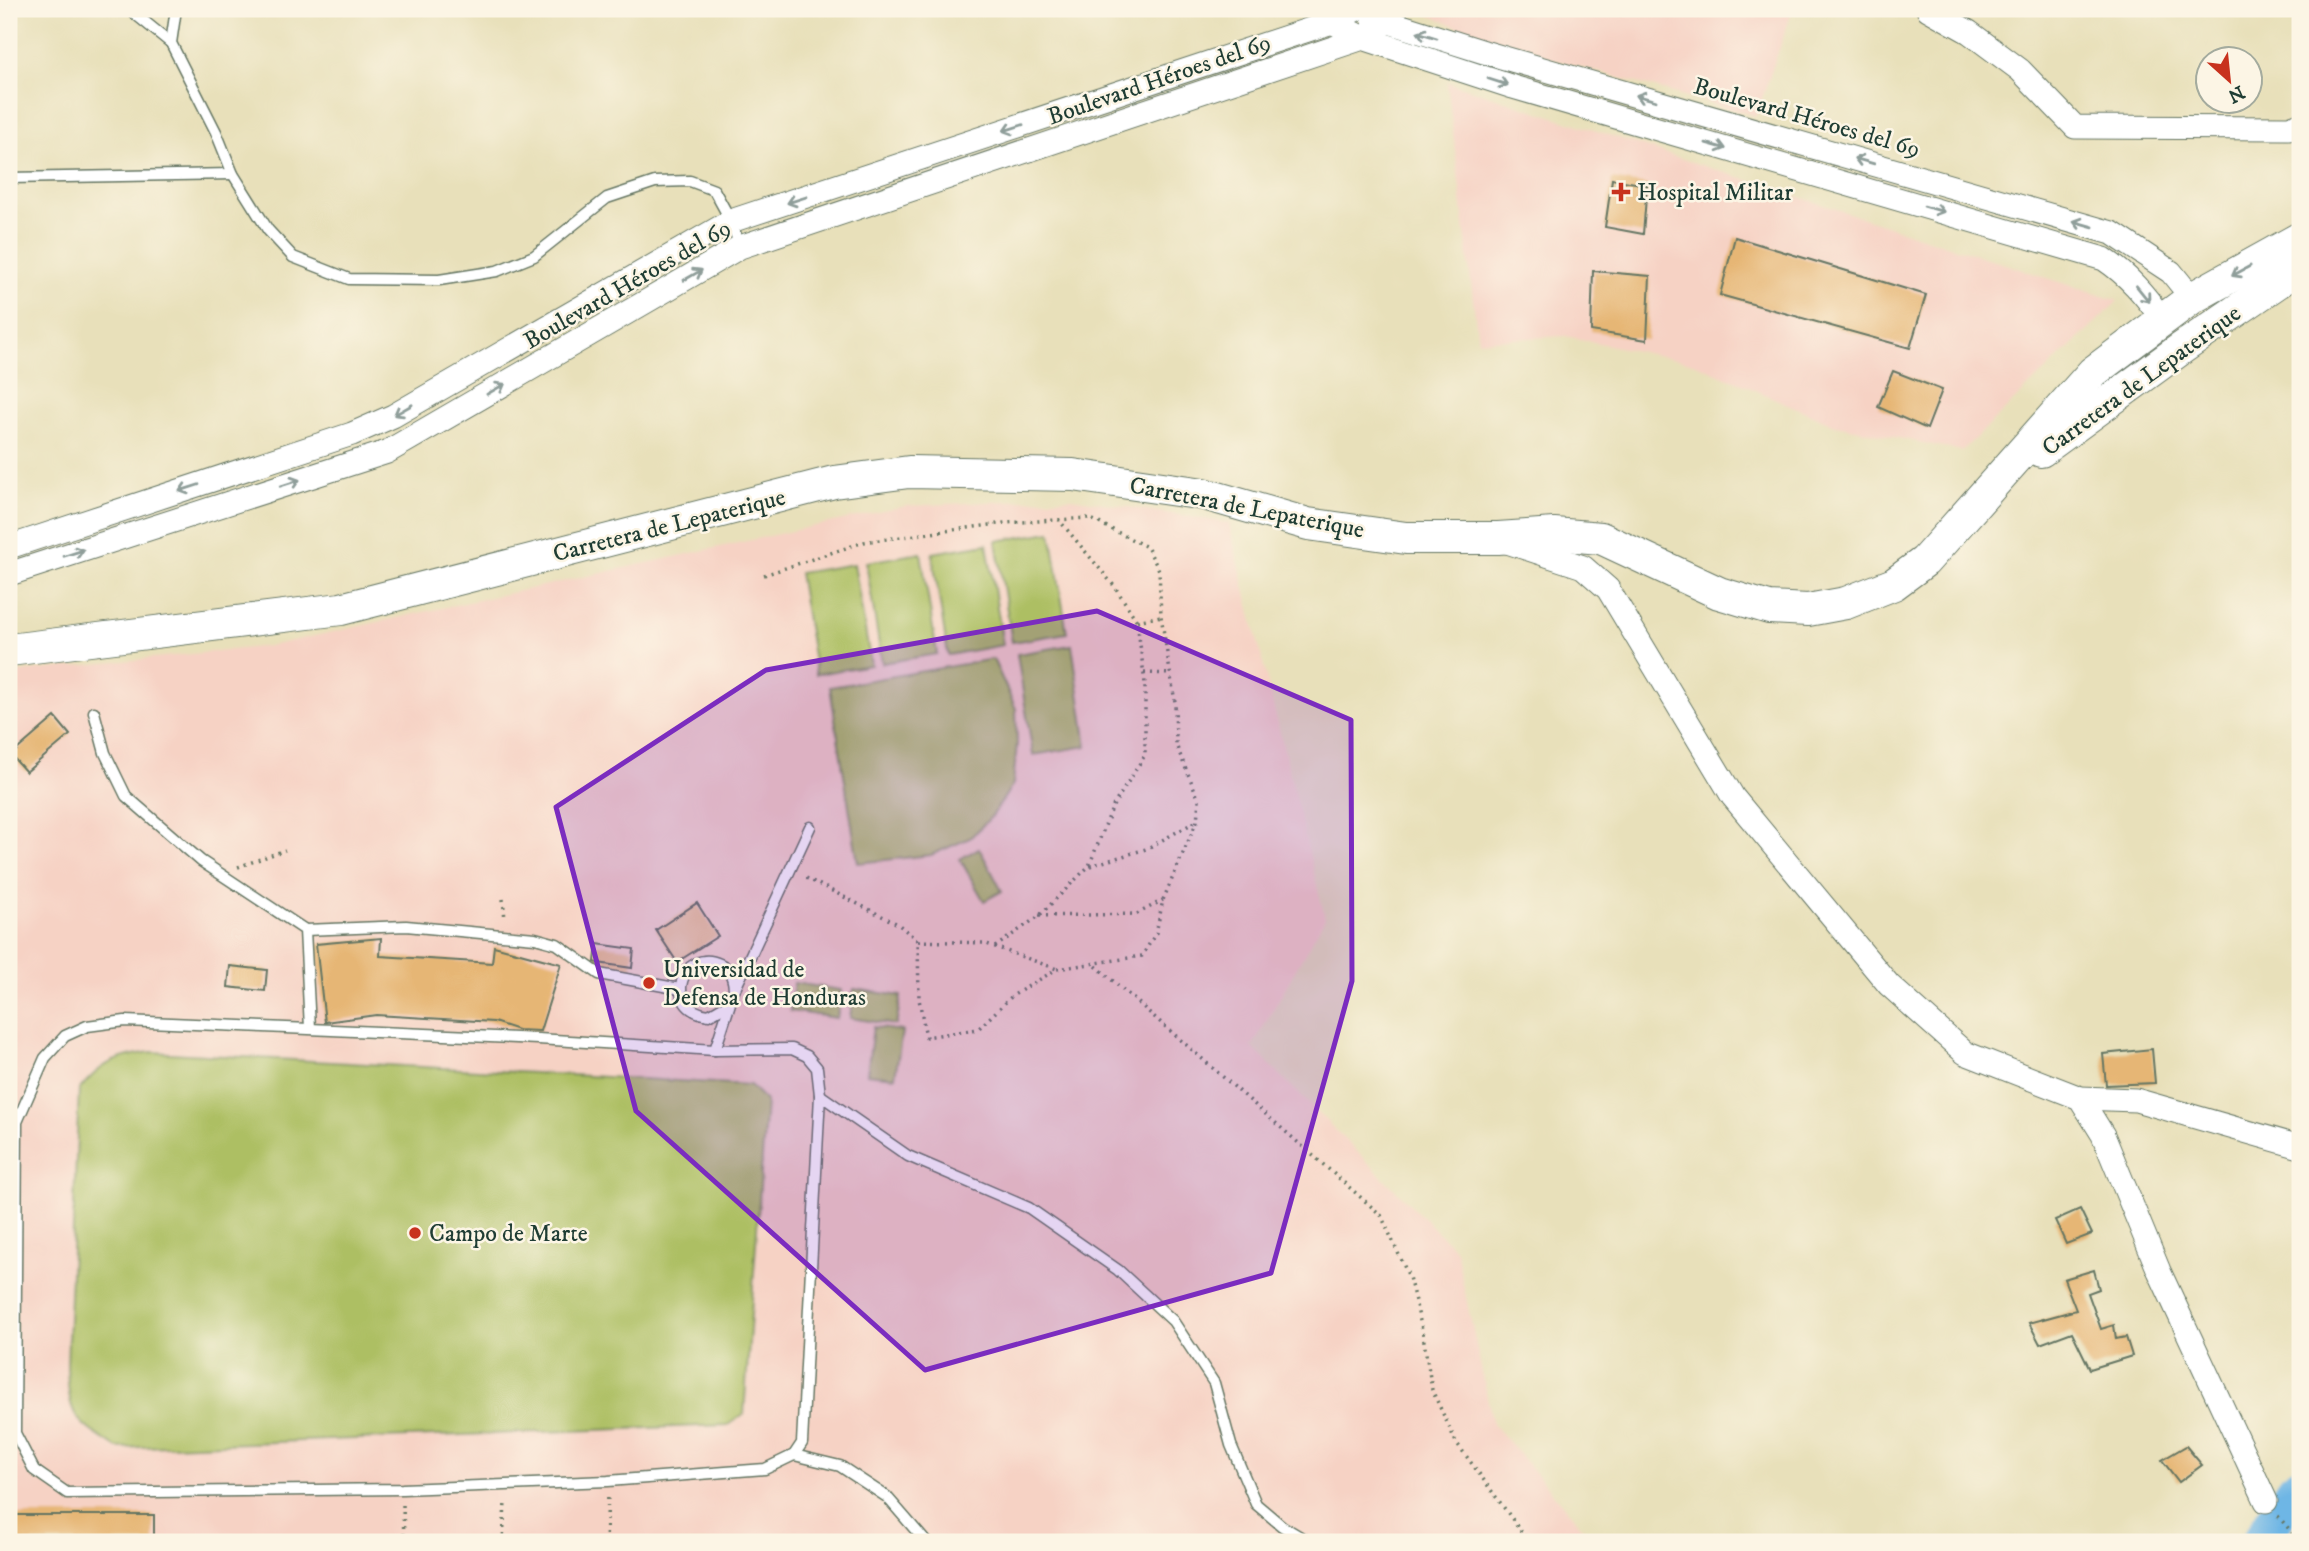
<svg xmlns="http://www.w3.org/2000/svg" width="2309" height="1551" font-family="'IM FELL DW Pica',serif">
<style>
.built{fill:#f6d2c4}
.green{fill:#adbf63;stroke:#667e4c;stroke-width:2}
.lines{fill:none;stroke-linecap:round;stroke-linejoin:round}
.river{stroke:#6eb6e5;stroke-width:38}
.building{fill:#e6b674}
.service-casing{stroke:#657663;stroke-width:13}
.minor-casing{stroke:#657663;stroke-width:25}
.secondary-casing{stroke:#657663;stroke-width:34}
.path{stroke:#657663;stroke-width:3.5;stroke-dasharray:2 5;stroke-linecap:butt}
.service{stroke:#fff;stroke-width:10}
.minor{stroke:#fff;stroke-width:23}
.secondary{stroke:#fff;stroke-width:32}
.oneway{stroke:#8f9e9a}
.marked{fill:#7b2cbf;fill-opacity:0.2;stroke:#7b2cbf;stroke-width:5;stroke-linejoin:round}
.poi-dot{fill:#c8321e;stroke:#fcf5e5;stroke-width:2.5}
.labels{text-anchor:middle;stroke-width:5;stroke-linejoin:round;paint-order:stroke}
.street-label{font-size:24px;fill:#1f3d34;stroke:#fcf5e5}
.poi-label{font-size:24px;fill:#1f3d34;stroke:#fcf5e5;text-anchor:start}
</style>
<rect width="100%" height="100%" fill="#fcf5e5"/>
<filter id="ink" filterUnits="userSpaceOnUse"><feTurbulence type="fractalNoise" baseFrequency=".0143" numOctaves="2"/><feDisplacementMap in="SourceGraphic" scale="14" xChannelSelector="R" yChannelSelector="G"/><feConvolveMatrix kernelMatrix="1 2 1 2 8 2 1 2 1" color-interpolation-filters="sRGB"/></filter>
<filter id="wash" filterUnits="userSpaceOnUse"><feTurbulence type="fractalNoise" baseFrequency=".00686" numOctaves="4" result="noise"/><feDisplacementMap in="SourceGraphic" scale="28" xChannelSelector="R" yChannelSelector="G"/><feGaussianBlur stdDeviation="1.57" result="paint"/><feColorMatrix in="noise" values="0 0 0 0 0 0 0 0 0 0 0 0 0 0 0 0 0 1.4 0 .05"/><feComposite in="paint" operator="in"/></filter>
<g filter="url(#wash)">
<rect width="100%" height="100%" fill="#e8e0ba"/>
<!-- built -->
<g class="built">
<path d="M1413,9H1793L1756,116L1508,47Z"/>
<path d="M1447,82L2118,301L1962,451L1835,425L1694,363L1565,336L1478,341Z"/>
<path d="M1071,498L1229,523L1325,918L1252,1047L1456,1250L1493,1424L1595,1542H9V673L269,646L906,506Z"/>
</g>
<!-- green -->
<g class="green">
<path d="M1051,532L1067,633L1012,642L996,541Z"/>
<path d="M987,544L1003,645L948,655L932,553Z"/>
<path d="M921,553L937,654L882,663L866,562Z"/>
<path d="M854,564L871,665L816,674L799,573Z"/>
<path d="M1072,645L1087,746L1033,755L1017,654Z"/>
<path d="M993,659L1016,709L1017,744L1013,784L993,815L970,838L931,855L858,863L830,687Z"/>
<path d="M979,848L1002,891L984,901L960,859Z"/>
<path d="M794,983L841,990L837,1018L790,1011Z"/>
<path d="M854,989L901,996L896,1025L850,1018Z"/>
<path d="M873,1027L902,1031L895,1077L867,1074Z"/>
<path d="M151,1052L750,1085L766,1101L744,1414L728,1425L117,1448C73,1420 69,1418 67,1365L79,1090C102,1062 116,1057 151,1052Z"/>
</g>
<g class="lines">
<!-- river -->
<path class="river" d="M2260,1542L2293,1491L2300,1486"/>
</g>
<g id="blocks">
<!-- building -->
<g class="building">
<path d="M1612,179L1647,185L1643,234L1605,227Z"/>
<path d="M1735,237L1926,295L1910,348L1720,295Z"/>
<path d="M1593,271L1650,276L1647,340L1591,331Z"/>
<path d="M1893,371L1942,390L1927,429L1878,407Z"/>
<path d="M55,717L70,735L26,772L11,755Z"/>
<path d="M697,903L718,936L677,962L656,930Z"/>
<path d="M381,938L380,956L492,963L494,946L561,964L540,1031L518,1030L494,1022L376,1015L325,1022L316,944Z"/>
<path d="M597,944L634,949L632,968L598,963L595,962Z"/>
<path d="M230,966L267,970L265,991L228,987Z"/>
<path d="M2152,1049L2155,1083L2106,1085L2103,1054Z"/>
<path d="M2080,1209L2092,1234L2066,1244L2055,1220Z"/>
<path d="M2094,1270L2099,1289L2088,1293L2101,1329L2114,1325L2116,1339L2126,1337L2132,1356L2090,1369L2072,1332L2040,1344L2029,1323L2076,1310L2064,1279Z"/>
<path d="M2186,1446L2202,1465L2179,1482L2162,1460Z"/>
<rect x="9" y="1515" width="145" height="27"/>
</g>
</g>
</g>
<g filter="url(#ink)">
<use href="#blocks" fill-opacity="0" stroke="#657663" stroke-width="2"/>
<g class="lines">
<!-- service casing -->
<g class="service-casing">
<g id="service">
<path d="M129,9L171,43"/>
<path d="M176,9L171,43L216,132L233,174L268,230L293,257L349,279L439,280L497,271L534,256L607,198L655,182L690,181L714,190L731,221L740,247"/>
<path d="M9,178L233,174"/>
<path d="M94,712L105,753L126,796L201,861L305,930L310,1028"/>
<path d="M305,930L406,926L535,938L557,944L599,974L680,989"/>
<path d="M728,1004L709,1015C660,1009 683,946 720,964C731,969 734,980 734,991"/>
<path d="M125,1021L538,1039L715,1050L792,1049L807,1056L817,1068L820,1095L802,1443L794,1455L765,1469L608,1481L402,1489L67,1493L34,1470L15,1433L17,1122L45,1058L65,1036L87,1026Z"/>
<path d="M9,1035V1072"/>
<path d="M715,1050L734,991L810,827"/>
<path d="M820,1095L908,1156L1029,1208L1118,1270L1173,1321L1214,1383L1231,1445L1256,1504L1282,1526L1309,1542"/>
<path d="M794,1455L840,1466L887,1497L926,1542"/>
</g>
</g>
<!-- minor casing -->
<g class="minor-casing">
<g id="minor">
<path d="M1317,9L1332,22L1363,38L1513,87L2104,259C2128,275 2145,295 2162,319"/>
<path d="M1928,9L1969,32L2020,70L2075,127L2289,128L2300,124"/>
<path d="M1373,17L1484,52L2112,233L2171,272L2192,298"/>
<path d="M1504,541L1583,567L1608,589L1733,797L1889,985L1965,1053L2080,1098L2103,1135L2159,1271L2266,1501"/>
<path d="M9,547L352,434L393,416L731,221L1332,22L1355,10"/>
<path d="M9,574L387,452L740,247L1363,38L1386,22"/>
<path d="M2080,1098L2136,1100L2300,1147"/>
</g>
</g>
<!-- secondary casing -->
<g class="secondary-casing">
<g id="secondary">
<path d="M2041,451L2182,348L2300,267"/>
<path d="M9,650L341,609L834,482L909,472L1073,475L1204,494L1308,524L1406,538H1498L1554,534L1601,538L1719,593L1769,608L1808,610L1846,603L1894,584L1925,561L2093,372L2192,298L2300,238"/>
</g>
</g>
<!-- path -->
<g class="path">
<path d="M764,575L864,542L1005,523L1089,518L1147,547L1159,570L1161,616L1175,702L1176,745L1199,800L1197,821L1163,900L1156,933L1142,956L1057,969L1012,996L978,1029L926,1037L919,999L918,941L898,924L804,877"/>
<path d="M1137,621L1161,616"/>
<path d="M1144,673L1171,674"/>
<path d="M1090,866L1146,849L1195,822"/>
<path d="M238,867L285,850"/>
<path d="M503,899L505,919"/>
<path d="M1039,916L1137,914L1163,900"/>
<path d="M918,941L984,943L1057,969"/>
<path d="M995,947L1039,916L1089,866L1113,806L1145,755V683L1137,621L1115,587L1059,520"/>
<path d="M1096,966L1381,1215L1409,1277L1422,1329L1432,1390L1456,1442L1529,1542"/>
<path d="M403,1505L404,1542"/>
<path d="M2278,1516L2300,1542"/>
<path d="M503,1542L505,1501"/>
<path d="M606,1542L608,1495"/>
</g>
<!-- service -->
<use href="#service" class="service"/>
<!-- minor -->
<use href="#minor" class="minor"/>
<!-- secondary -->
<use href="#secondary" class="secondary"/>
</g>
<!-- one-way arrows -->
<defs><path id="oneway-shaft" d="M-6 0H5M1.5-3L5.5 0L1.5 3" fill="none" stroke-width="1.6" stroke-linecap="round" stroke-linejoin="round" transform="scale(1.75)"/></defs>
<g class="oneway">
<use href="#oneway-shaft" transform="translate(1427 35) rotate(-163)"/>
<use href="#oneway-shaft" transform="translate(1498 82) rotate(18)"/>
<use href="#oneway-shaft" transform="translate(1646 98) rotate(-164)"/>
<use href="#oneway-shaft" transform="translate(1013 128) rotate(162)"/>
<use href="#oneway-shaft" transform="translate(1716 146) rotate(16)"/>
<use href="#oneway-shaft" transform="translate(1864 161) rotate(-164)"/>
<use href="#oneway-shaft" transform="translate(797 200) rotate(162)"/>
<use href="#oneway-shaft" transform="translate(1934 209) rotate(16)"/>
<use href="#oneway-shaft" transform="translate(2083 224) rotate(-164)"/>
<use href="#oneway-shaft" transform="translate(2241 271) rotate(151)"/>
<use href="#oneway-shaft" transform="translate(693 275) rotate(-30)"/>
<use href="#oneway-shaft" transform="translate(2143 294) rotate(51)"/>
<use href="#oneway-shaft" transform="translate(496 389) rotate(-30)"/>
<use href="#oneway-shaft" transform="translate(403 410) rotate(150)"/>
<use href="#oneway-shaft" transform="translate(290 483) rotate(-18)"/>
<use href="#oneway-shaft" transform="translate(189 488) rotate(162)"/>
<use href="#oneway-shaft" transform="translate(74 553) rotate(-18)"/>
</g>
</g>
<!-- marked area -->
<path class="marked" d="M1097,611L1351,720L1352,981L1271,1273L925,1370L636,1111L556,807L766,670Z"/>
<!-- markers -->
<g class="poi-dot">
<path d="M1617.5 181.5h7v7h7v7h-7v7h-7v-7h-7v-7h7z"/>
<circle cx="649" cy="983" r="7"/>
<circle cx="415" cy="1233" r="7"/>
</g>
<g class="labels">
<!-- street labels -->
<g class="street-label">
<text transform="translate(1159 79) rotate(-19)" y="8">Boulevard Héroes del 69</text>
<text transform="translate(1807 117) rotate(16)" y="8">Boulevard Héroes del 69</text>
<text transform="translate(627 284) rotate(-30)" y="8">Boulevard Héroes del 69</text>
<text transform="translate(2141 380) rotate(-36)" y="8">Carretera de Lepaterique</text>
<text transform="translate(1247 507) rotate(11)" y="8">Carretera de Lepaterique</text>
<text transform="translate(669 525) rotate(-14)" y="8">Carretera de Lepaterique</text>
</g>
<!-- poi labels -->
<g class="poi-label">
<text x="1637" y="200">Hospital Militar</text>
<text x="663" y="977">Universidad de<tspan x="663" dy="28">Defensa de Honduras</tspan></text>
<text x="429" y="1241">Campo de Marte</text>
</g>
</g>
<!-- margin -->
<rect width="2309" height="1551" fill="none" stroke="#fcf5e5" stroke-width="35"/>
<!-- north arrow -->
<g transform="translate(2229 80) rotate(153)"><circle r="33" fill="#fcf5e5" stroke="#a4ab9e" stroke-width="2"/>
<path d="M0-5L12 26L0 18L-12 26Z" fill="#c8321e"/>
<text y="-10" font-size="19" font-weight="bold" text-anchor="middle" fill="#1f3d34">N</text>
</g>
</svg>
